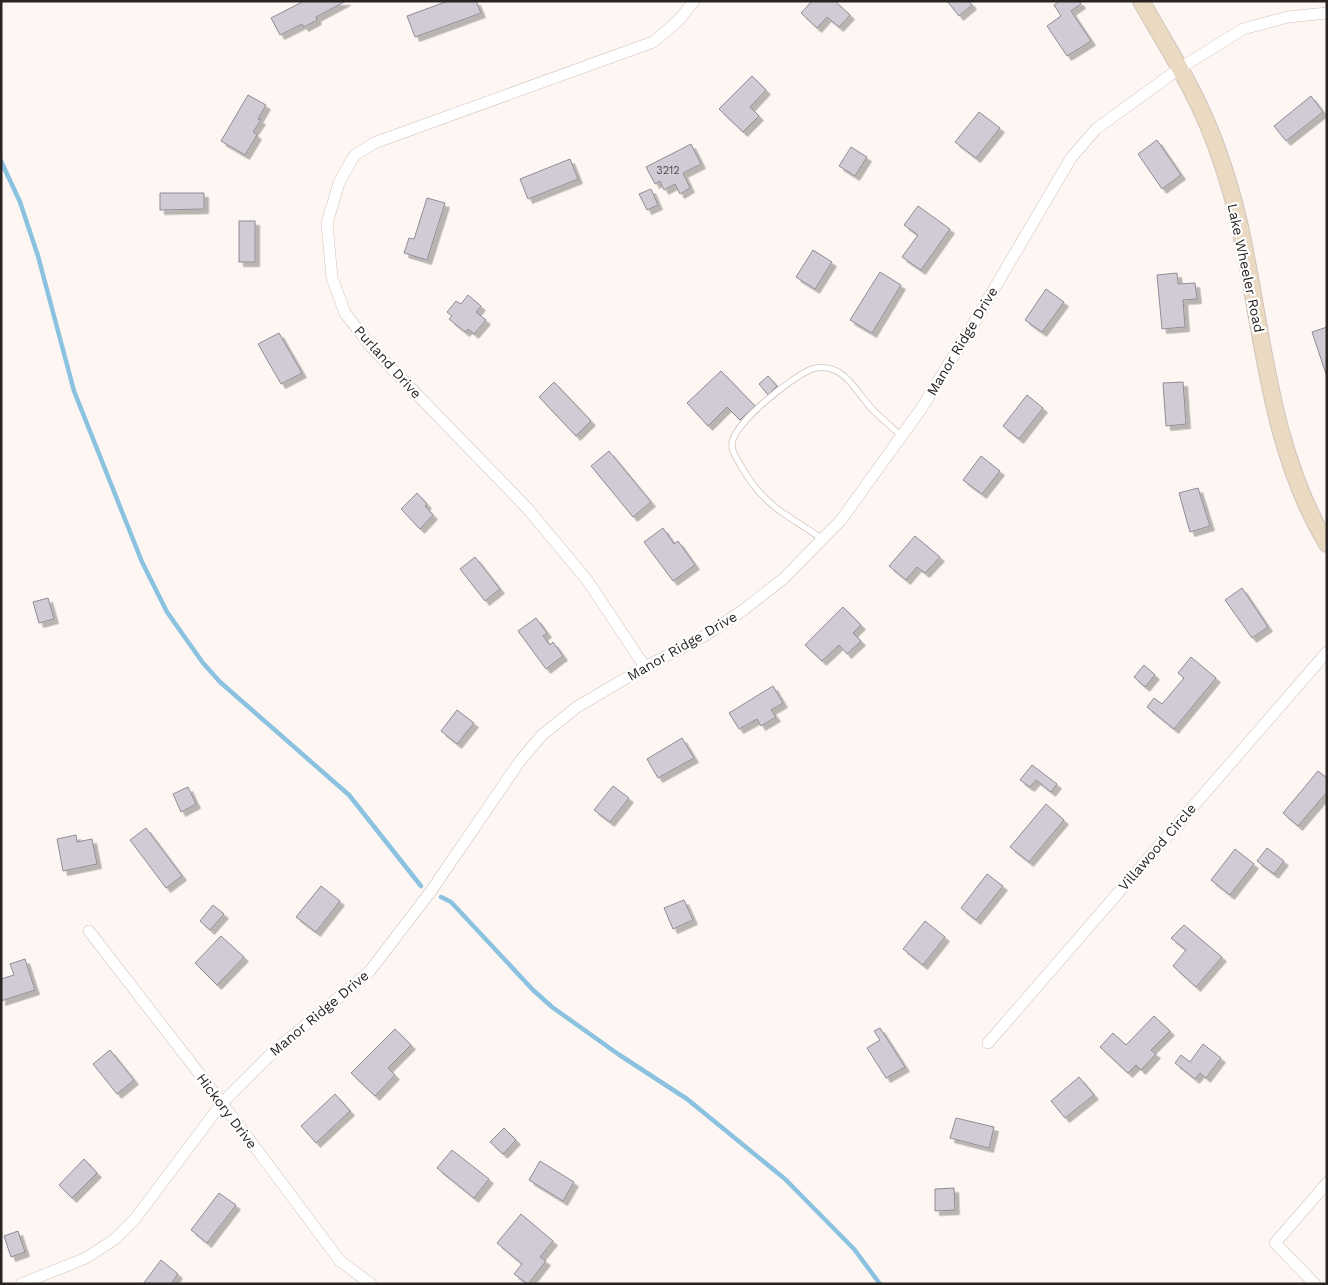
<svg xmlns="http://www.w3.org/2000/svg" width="1328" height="1285" font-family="'Work Sans',sans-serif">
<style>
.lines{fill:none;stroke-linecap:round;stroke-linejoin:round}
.stream{stroke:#8ac2e0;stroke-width:4.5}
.building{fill:#d0cbd5;stroke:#908c96;filter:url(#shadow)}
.lane-casing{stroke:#cfc3bd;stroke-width:7}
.street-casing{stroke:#cfc3bd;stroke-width:12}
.secondary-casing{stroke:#cfc3bd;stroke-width:18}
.lane{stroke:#fff;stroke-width:5.5}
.street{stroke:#fff;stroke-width:11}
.secondary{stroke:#eadac2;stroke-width:16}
.labels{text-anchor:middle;stroke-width:4.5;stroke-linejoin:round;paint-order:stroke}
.number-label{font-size:11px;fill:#534e4f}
.street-label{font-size:14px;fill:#292422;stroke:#fff}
</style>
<defs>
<filter id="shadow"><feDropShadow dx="4.5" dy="4.5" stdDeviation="0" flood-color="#0004"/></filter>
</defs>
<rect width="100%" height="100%" fill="#fdf6f2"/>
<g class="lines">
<!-- stream -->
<g class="stream">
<path d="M1,161L20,202L38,256L74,391L142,562L167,612L203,663L220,682L349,795L421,886"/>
<path d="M441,897L451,902L533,990L552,1007L618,1054L687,1099L785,1179L854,1249L880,1284"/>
</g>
</g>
<!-- building -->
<g class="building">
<path d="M304,1H346L316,17L317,20L304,27L302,24L280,35L271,18Z"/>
<path d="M448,1H476L481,13L415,37L407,16Z"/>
<path d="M812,1H835L850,15L839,27L827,17L817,28L801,13Z"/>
<path d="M947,1H969L972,5L959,16Z"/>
<path d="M1060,1H1079L1081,4L1071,11L1091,41L1067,56L1047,26L1061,16L1054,5Z"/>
<path d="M752,76L766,90L750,107L759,116L743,132L719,109Z"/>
<path d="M248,95L266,105L258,119L261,120L253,132L257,135L245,155L221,141Z"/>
<path d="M1311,96L1323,112L1286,141L1274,126Z"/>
<path d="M979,112L1000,128L976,158L955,142Z"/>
<path d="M1157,140L1181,175L1162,189L1138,154Z"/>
<path d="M691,144L701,164L683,173L690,188L680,194L675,184L664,190L660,181L655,184L646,167Z"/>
<path d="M851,147L867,157L855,176L839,166Z"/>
<path d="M570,159L578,179L528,199L520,179Z"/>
<path d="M651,189L658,205L647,210L639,194Z"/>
<path d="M160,193H204V209L160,210Z"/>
<path d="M427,198L445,203L427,260L404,253L409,238L414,239Z"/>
<path d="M918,206L950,229L921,270L902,257L918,235L904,225Z"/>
<rect x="239" y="221" width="16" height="41"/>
<path d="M813,250L832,262L815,289L796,277Z"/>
<path d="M880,272L901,285L872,333L850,320Z"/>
<path d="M1177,273L1178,284L1195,283L1197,299L1183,300L1185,327L1162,329L1157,275Z"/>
<path d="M1046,289L1064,302L1042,332L1025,320Z"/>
<path d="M468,295L481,306L476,312L486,320L474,334L468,329L465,332L449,319L452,316L447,312L456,301L461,304Z"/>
<path d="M1327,327V377L1312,332Z"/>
<path d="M279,333L302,373L281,384L258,344Z"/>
<path d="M721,371L755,406L740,420L727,407L708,426L687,403Z"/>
<path d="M768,376L777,386L768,395L759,384Z"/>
<path d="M554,382L591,421L576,436L539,397Z"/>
<path d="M1183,382L1186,424L1166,426L1163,383Z"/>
<path d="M1027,395L1043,408L1019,439L1003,426Z"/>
<path d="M609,451L651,502L633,517L591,466Z"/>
<path d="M981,456L1000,471L982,494L963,480Z"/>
<path d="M1198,488L1210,526L1190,532L1179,493Z"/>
<path d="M417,493L427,504L425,506L433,515L420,529L401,509Z"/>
<path d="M663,528L674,544L678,541L695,565L673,581L644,542Z"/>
<path d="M915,536L940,557L925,573L917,567L906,580L889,566Z"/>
<path d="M475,557L500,589L485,601L460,569Z"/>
<path d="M1242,588L1268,627L1252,638L1225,600Z"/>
<path d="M48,598L54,619L39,623L33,602Z"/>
<path d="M843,607L861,625L853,633L861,641L847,654L839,645L822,661L805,645Z"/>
<path d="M536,618L547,633L543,636L550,645L553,642L563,656L546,669L518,631Z"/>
<path d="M1191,657L1216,678L1174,729L1147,707L1154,698L1162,704L1184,678L1178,673Z"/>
<path d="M1144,665L1155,675L1145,687L1134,677Z"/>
<path d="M773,686L783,703L771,710L776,717L761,726L757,719L739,729L729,713Z"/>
<path d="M457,710L474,723L457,744L441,731Z"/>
<path d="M682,738L694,758L658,778L647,759Z"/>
<path d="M1032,765L1057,784L1051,792L1036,780L1030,787L1020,780Z"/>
<path d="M1318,771L1327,778V792L1298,826L1283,813Z"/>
<path d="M613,786L629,798L610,822L594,810Z"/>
<path d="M188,787L196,804L181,812L173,794Z"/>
<path d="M1046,804L1064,820L1029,862L1010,847Z"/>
<path d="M146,828L182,876L166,888L130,840Z"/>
<path d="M76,835L77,842L92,839L97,864L63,871L57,839Z"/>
<path d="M1267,848L1284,861L1274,874L1257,861Z"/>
<path d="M1235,849L1254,864L1230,895L1211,880Z"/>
<path d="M987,874L1003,886L976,920L961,908Z"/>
<path d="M321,886L340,901L316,932L296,917Z"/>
<path d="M684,900L693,920L673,929L664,908Z"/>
<path d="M213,905L224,914L210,930L200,921Z"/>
<path d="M925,921L945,937L923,965L903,949Z"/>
<path d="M1184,925L1222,957L1196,987L1173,966L1186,950L1171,938Z"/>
<path d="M221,936L244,957L217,985L195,963Z"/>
<path d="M25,959L35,990L1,1001V979L14,975L10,964Z"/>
<path d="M1154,1016L1170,1031L1151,1050L1156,1054L1141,1070L1136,1065L1128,1073L1100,1047L1113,1033L1126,1045Z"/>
<path d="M880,1028L905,1067L886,1078L867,1048L880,1040L874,1031Z"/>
<path d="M395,1029L411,1045L388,1068L395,1075L375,1096L351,1073Z"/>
<path d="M1203,1044L1221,1058L1206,1078L1200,1073L1195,1079L1175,1063L1181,1055L1190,1062Z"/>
<path d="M110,1050L134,1080L117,1094L93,1064Z"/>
<path d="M1079,1077L1094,1095L1065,1118L1051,1101Z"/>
<path d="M335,1094L350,1111L316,1143L301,1126Z"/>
<path d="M956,1118L994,1127L989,1148L950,1138Z"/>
<path d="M504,1128L516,1140L503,1154L490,1142Z"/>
<path d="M452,1150L489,1179L474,1198L437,1168Z"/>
<path d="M84,1159L97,1173L72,1198L59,1185Z"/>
<path d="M540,1161L574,1182L563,1201L529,1180Z"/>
<path d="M954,1188L955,1210L935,1211V1189Z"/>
<path d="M219,1193L236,1205L207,1243L191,1230Z"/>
<path d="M521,1214L553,1241L540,1257L546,1261L528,1284L514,1274L522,1264L497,1243Z"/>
<path d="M18,1231L25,1252L11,1257L4,1236Z"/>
<path d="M161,1260L178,1274L171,1284H143Z"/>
</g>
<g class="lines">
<!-- lane casing -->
<g class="lane-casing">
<path id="lane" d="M822,539C802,524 778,513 761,494C753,486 747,476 741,466C738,460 732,453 732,446C730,425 793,376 812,369C818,367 828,367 834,370C849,375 862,399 873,410C882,419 892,427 901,436"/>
</g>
<!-- street casing -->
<g class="street-casing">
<g id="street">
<path d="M645,667L587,580L527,508L372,348L345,313L332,278L327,223L339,183L351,161L355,155L374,143L653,42L678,21L694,1"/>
<path d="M89,931L222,1103L340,1261L371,1284"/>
<path d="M988,1043L1327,652"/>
<path d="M21,1284L86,1258L115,1239L135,1219L222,1103L272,1053L369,972L431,891L520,761L542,735L577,707L645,667L706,635L742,611L783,579L841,520L921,409L977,318L1071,158L1096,129L1180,68L1243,29L1288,17L1327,13"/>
<path d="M1315,1284L1275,1243L1327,1183"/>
</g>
</g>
<!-- secondary casing -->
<g class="secondary-casing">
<path id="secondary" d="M1141,1C1162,38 1186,75 1203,114C1218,147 1229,182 1238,218C1263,327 1268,446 1327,544"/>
</g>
<!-- lane -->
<use href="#lane" class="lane"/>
<!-- street -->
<use href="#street" class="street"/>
<!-- secondary -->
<use href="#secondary" class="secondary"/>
</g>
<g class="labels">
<!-- number labels -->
<g class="number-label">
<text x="668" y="174">3212</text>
</g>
<!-- street labels -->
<g class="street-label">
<text transform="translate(1246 268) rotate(78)" y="5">Lake Wheeler Road</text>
<text transform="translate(962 341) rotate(-59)" y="5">Manor Ridge Drive</text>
<text transform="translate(388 362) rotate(48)" y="5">Purland Drive</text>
<text transform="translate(682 646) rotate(-30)" y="5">Manor Ridge Drive</text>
<text transform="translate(1157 847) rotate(-49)" y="5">Villawood Circle</text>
<text transform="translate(319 1013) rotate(-40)" y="5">Manor Ridge Drive</text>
<text transform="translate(227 1111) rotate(53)" y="5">Hickory Drive</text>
</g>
</g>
<!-- border -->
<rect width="1328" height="1285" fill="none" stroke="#292422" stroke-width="5"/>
</svg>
